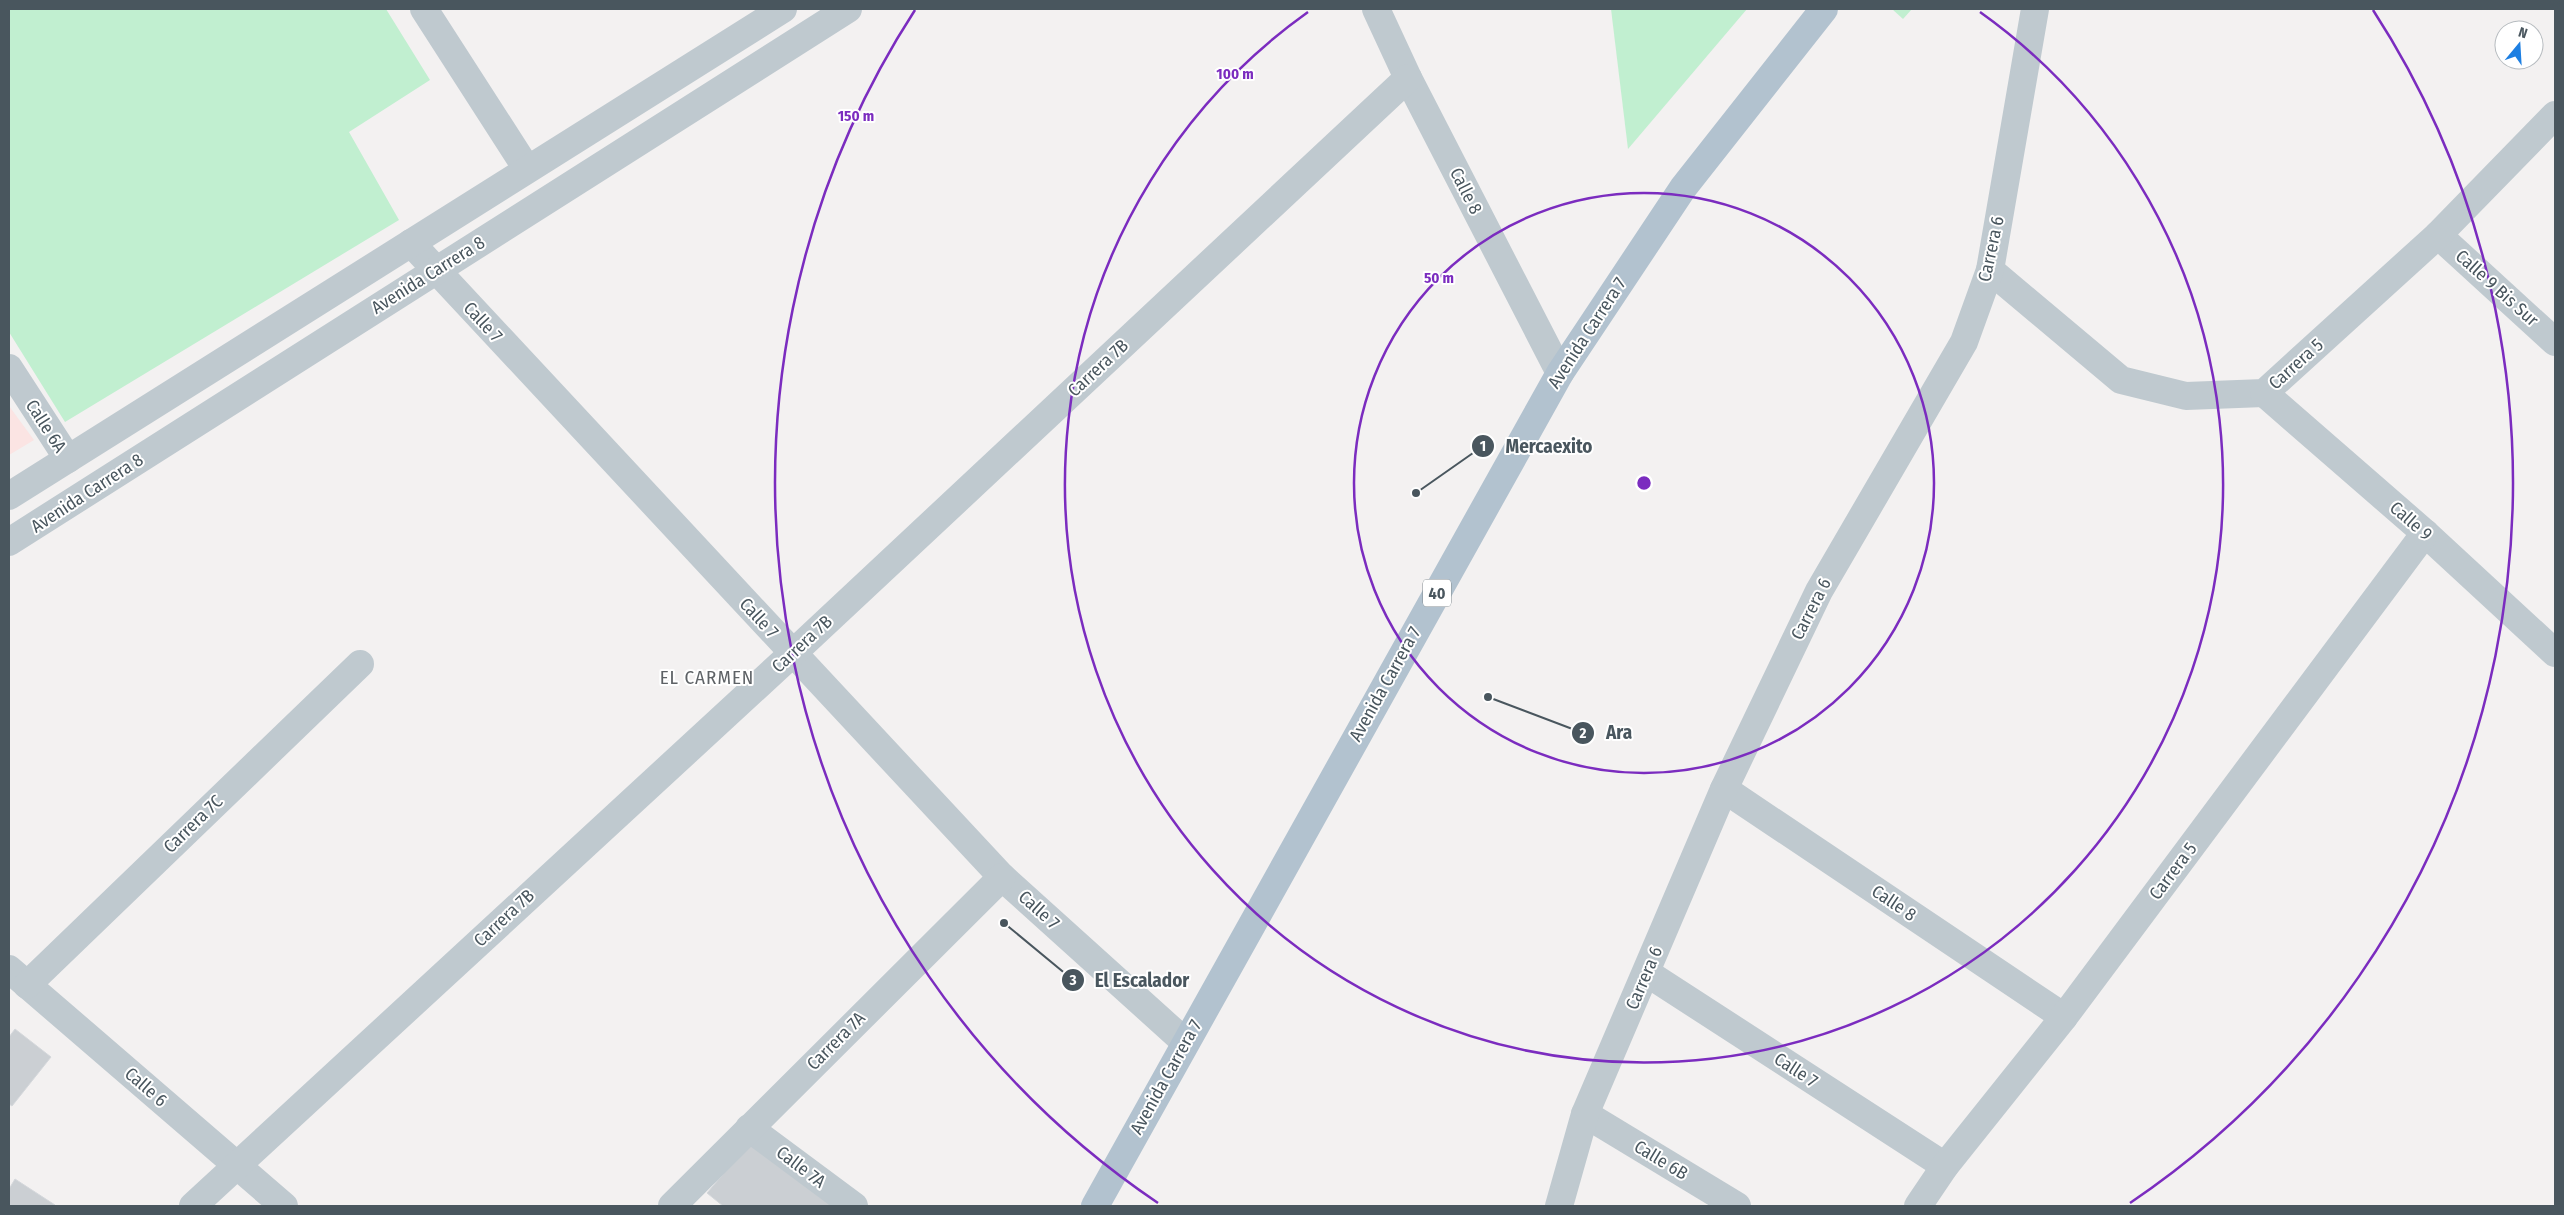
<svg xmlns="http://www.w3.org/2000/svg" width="2564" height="1215" font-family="'Fira Sans Condensed',sans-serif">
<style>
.medical{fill:#fbe4e3}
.green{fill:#c1efd0}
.building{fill:#cbcfd3;stroke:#d5d8dc}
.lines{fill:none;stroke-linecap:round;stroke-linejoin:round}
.minor{stroke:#bfc9cf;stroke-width:28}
.major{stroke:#b2c2cf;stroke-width:28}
.ring{fill:none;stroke:#7b2cbf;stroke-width:2.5}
.labels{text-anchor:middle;stroke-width:4;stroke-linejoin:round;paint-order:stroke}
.shield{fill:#fff;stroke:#80898e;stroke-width:1}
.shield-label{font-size:16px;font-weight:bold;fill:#49565e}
.street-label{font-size:18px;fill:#49565e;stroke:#fff}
.neighbourhood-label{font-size:19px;letter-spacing:1px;fill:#5e6266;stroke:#fff}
.centre{fill:#7b2cbf;stroke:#fff;stroke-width:2.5}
.ring-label{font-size:15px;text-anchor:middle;font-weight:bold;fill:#7b2cbf;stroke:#fff;stroke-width:4;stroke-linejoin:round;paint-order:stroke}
.leader{fill:none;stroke:#49565e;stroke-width:2}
.callout-dot{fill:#49565e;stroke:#fff;stroke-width:2}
.mark-label{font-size:15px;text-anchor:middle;font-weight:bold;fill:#fff}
.callout-label{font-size:19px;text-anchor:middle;font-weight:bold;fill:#49565e;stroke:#fff;stroke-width:4;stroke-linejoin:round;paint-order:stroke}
</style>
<rect width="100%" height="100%" fill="#f3f1f1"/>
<!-- medical -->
<path class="medical" d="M9,406L34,440L9,455Z"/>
<!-- green -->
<g class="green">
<path d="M9,9H386L430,80L349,132L399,220L65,422L9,332Z"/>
<path d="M1611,9H1747L1628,149Z"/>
<path d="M1892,9H1912L1903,19Z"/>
</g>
<!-- building -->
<g class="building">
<path d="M15,1029L51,1057L12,1106L9,1104V1037Z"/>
<path d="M753,1139L832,1206H723L707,1193Z"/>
<path d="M15,1179L55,1205L54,1206H9V1189Z"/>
</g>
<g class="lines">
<!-- minor -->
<g class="minor">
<path d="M424,9L527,169"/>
<path d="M1376,9L1408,78L1560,373"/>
<path d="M2438,235L2555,342"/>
<path d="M411,243L1002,877L1185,1042"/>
<path d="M1990,270L2121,380L2186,396L2264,393L2438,235L2555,115"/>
<path d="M9,368L68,459"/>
<path d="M2264,393L2425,533L2555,653"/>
<path d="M9,496L783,9"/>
<path d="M9,542L848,9"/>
<path d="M1724,789L2064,1017"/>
<path d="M9,969L284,1206"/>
<path d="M1647,973L1945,1166"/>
<path d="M27,985L360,664"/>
<path d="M1585,1114L1737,1206"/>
<path d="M749,1128L854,1206"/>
<path d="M193,1206L792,654L1408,78"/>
<path d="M672,1206L1002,877"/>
<path d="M1559,1206L1585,1114L1724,789L1819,591L1964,342L1990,270L2035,9"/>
<path d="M1918,1206L1945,1166L2064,1017L2425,533"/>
</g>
<!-- major -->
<path class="major" d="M1095,1206L1560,373L1683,188L1824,9"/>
</g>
<!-- distance rings -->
<g class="ring">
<circle cx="1644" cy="483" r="290"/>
<path d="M1980 12A579 579 0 1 1 1308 12"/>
<path d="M1158 1203A869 869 0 0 1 915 10M2373 10A869 869 0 0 1 2130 1203"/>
</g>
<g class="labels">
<!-- shield labels -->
<rect class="shield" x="1423" y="579.5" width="28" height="27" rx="4"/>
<g class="shield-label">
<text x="1437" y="599">40</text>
</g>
<!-- street labels -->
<g class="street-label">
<text transform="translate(1466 191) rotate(63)" y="6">Calle 8</text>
<text transform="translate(1991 249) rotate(-78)" y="6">Carrera 6</text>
<text transform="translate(428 275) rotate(-32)" y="6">Avenida Carrera 8</text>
<text transform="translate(2497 288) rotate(42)" y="6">Calle 9 Bis Sur</text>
<text transform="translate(483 322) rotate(47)" y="6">Calle 7</text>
<text transform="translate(1587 333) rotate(-57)" y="6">Avenida Carrera 7</text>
<text transform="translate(2296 364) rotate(-42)" y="6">Carrera 5</text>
<text transform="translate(1098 368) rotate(-43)" y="6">Carrera 7B</text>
<text transform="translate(46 426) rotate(57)" y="6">Calle 6A</text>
<text transform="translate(87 493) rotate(-33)" y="6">Avenida Carrera 8</text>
<text transform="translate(2411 521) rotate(41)" y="6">Calle 9</text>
<text transform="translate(1811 609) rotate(-63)" y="6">Carrera 6</text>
<text transform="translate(759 618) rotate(47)" y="6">Calle 7</text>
<text transform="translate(802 644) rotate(-43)" y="6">Carrera 7B</text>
<text transform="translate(1385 684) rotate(-61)" y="6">Avenida Carrera 7</text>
<text transform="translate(193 824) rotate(-44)" y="6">Carrera 7C</text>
<text transform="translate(2173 871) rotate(-53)" y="6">Carrera 5</text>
<text transform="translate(1894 903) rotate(34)" y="6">Calle 8</text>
<text transform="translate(1039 910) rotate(42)" y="6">Calle 7</text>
<text transform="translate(504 918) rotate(-43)" y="6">Carrera 7B</text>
<text transform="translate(1644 978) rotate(-67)" y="6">Carrera 6</text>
<text transform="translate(836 1041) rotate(-45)" y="6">Carrera 7A</text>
<text transform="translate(1796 1070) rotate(33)" y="6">Calle 7</text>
<text transform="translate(1166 1077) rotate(-61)" y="6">Avenida Carrera 7</text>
<text transform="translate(146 1087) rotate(41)" y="6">Calle 6</text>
<text transform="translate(1661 1160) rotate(31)" y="6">Calle 6B</text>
<text transform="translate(801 1167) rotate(37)" y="6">Calle 7A</text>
</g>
<!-- neighbourhood labels -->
<g class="neighbourhood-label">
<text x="707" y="684">EL CARMEN</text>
</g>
</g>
<circle cx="1644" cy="483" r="8" class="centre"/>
<g class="ring-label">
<text x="1235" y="79">100 m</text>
<text x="856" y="121">150 m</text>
<text x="1439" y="283">50 m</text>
</g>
<!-- callouts -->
<path class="leader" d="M1416 493L1483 446M1488 697L1583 733M1004 923L1073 980"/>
<g class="callout-dot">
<circle cx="1416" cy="493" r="5"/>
<circle cx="1488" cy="697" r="5"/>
<circle cx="1004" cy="923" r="5"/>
<circle cx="1483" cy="446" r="12"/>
<circle cx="1583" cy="733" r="12"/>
<circle cx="1073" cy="980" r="12"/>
</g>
<g class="mark-label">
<text x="1483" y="451">1</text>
<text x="1583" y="738">2</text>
<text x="1073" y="985">3</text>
</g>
<g class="callout-label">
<text x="1549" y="453">Mercaexito</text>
<text x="1619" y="739">Ara</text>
<text x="1142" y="987">El Escalador</text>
</g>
<!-- border -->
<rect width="2564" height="1215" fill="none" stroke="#49565e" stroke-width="20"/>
<!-- north arrow -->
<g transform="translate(2519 45) rotate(18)"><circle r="24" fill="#ffffff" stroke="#b6bbbf"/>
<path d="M0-4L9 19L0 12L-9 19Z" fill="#1d7fe2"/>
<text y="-8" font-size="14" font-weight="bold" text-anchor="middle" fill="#49565e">N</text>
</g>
</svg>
